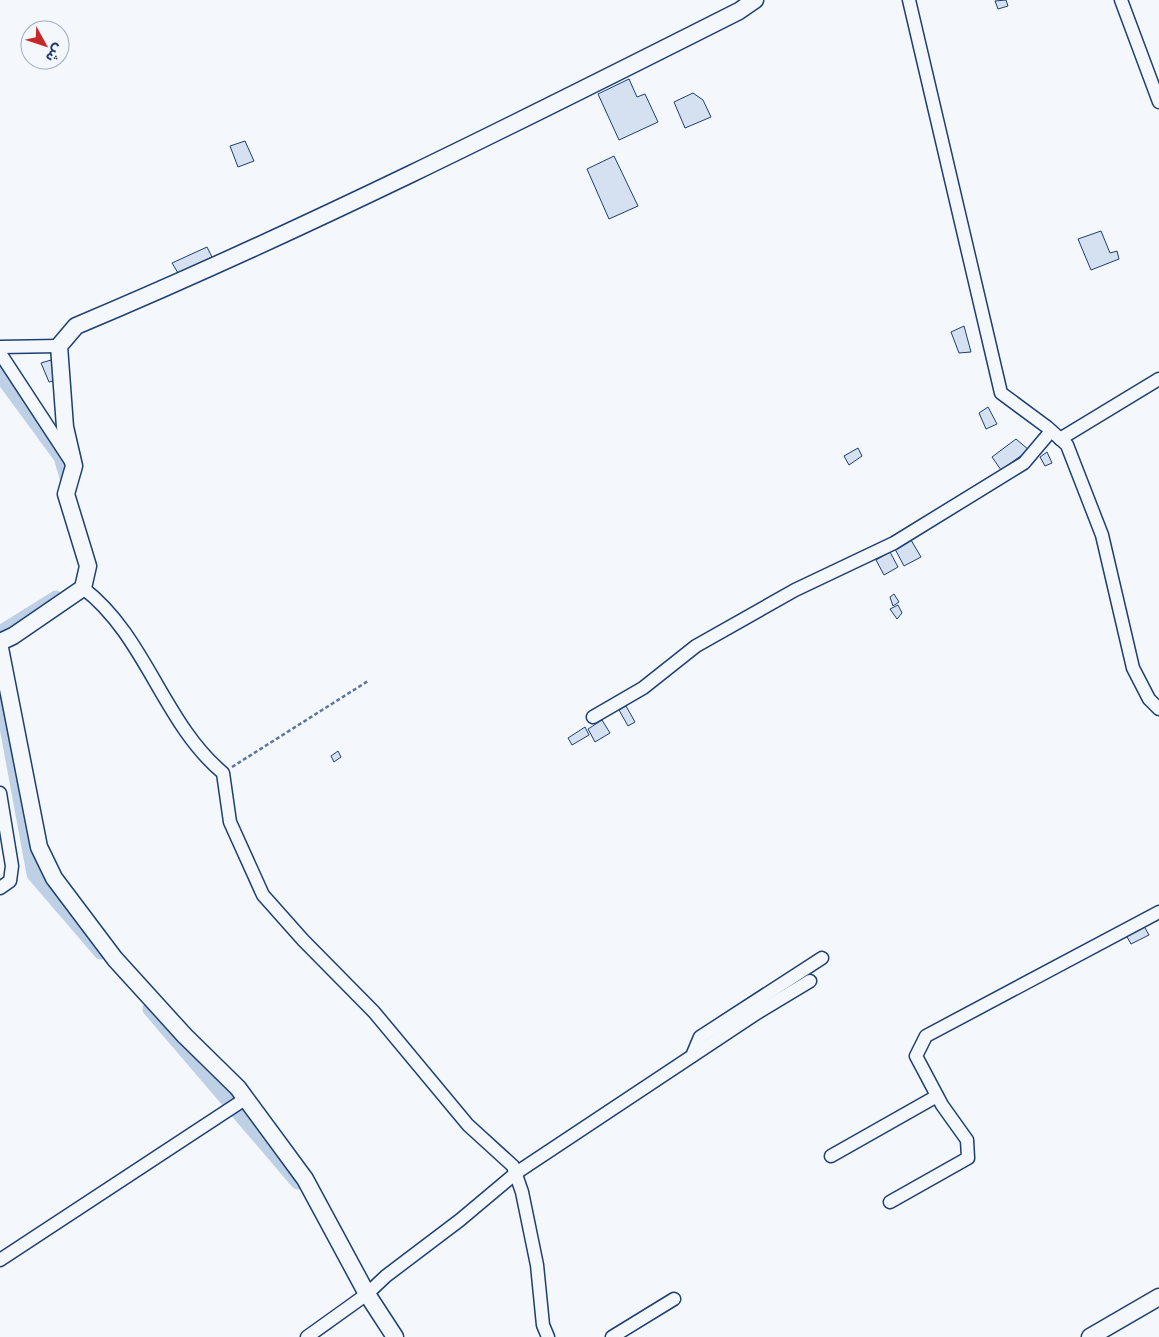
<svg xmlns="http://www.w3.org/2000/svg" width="1159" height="1337" font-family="'IBM Plex Sans','Noto Sans Arabic',sans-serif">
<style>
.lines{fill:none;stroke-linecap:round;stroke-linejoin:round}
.canal{stroke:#bed0e5;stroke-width:15}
.building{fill:#d5e0f0;stroke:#1d3f73}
.minor-casing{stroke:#1d3f73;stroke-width:15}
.tertiary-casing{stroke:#1d3f73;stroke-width:19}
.path{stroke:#5e769c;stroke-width:2.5;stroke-dasharray:4 2.5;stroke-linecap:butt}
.minor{stroke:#f4f7fb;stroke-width:12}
.tertiary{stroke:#f4f7fb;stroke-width:16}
</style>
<rect width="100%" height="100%" fill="#f4f7fb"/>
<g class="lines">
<!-- canal -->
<g class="canal">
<path d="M0,374L61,457L70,488"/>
<path d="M0,633L56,598"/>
<path d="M0,689L34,874L101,952"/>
<path d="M150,1009L298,1182"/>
</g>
</g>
<!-- building -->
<g class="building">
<path d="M1006,0L1008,6L998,9L995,1Z"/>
<path d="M629,79L637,97L645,94L658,122L619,140L598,94Z"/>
<path d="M693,93L703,100L711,117L685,128L674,102Z"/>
<path d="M245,141L254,161L238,167L230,146Z"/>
<path d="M614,156L638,206L609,219L587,169Z"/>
<path d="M1101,231L1110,253L1117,251L1119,259L1091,270L1078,239Z"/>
<path d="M207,247L212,257L178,273L172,263Z"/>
<path d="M964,326L971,352L959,353L951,332Z"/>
<path d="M51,360L56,380L49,382L41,363Z"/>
<path d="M988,407L997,424L986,429L979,413Z"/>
<path d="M1016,439L1029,450L1001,470L992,457Z"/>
<path d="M858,448L862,456L849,465L844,456Z"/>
<path d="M1047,452L1052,463L1045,466L1040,457Z"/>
<path d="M911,540L921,557L904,566L895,549Z"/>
<path d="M890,552L898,567L884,575L876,560Z"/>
<path d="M894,594L899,602L893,606L890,597Z"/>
<path d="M898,605L902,613L897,619L890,609Z"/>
<path d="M626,706L635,722L628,726L619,710Z"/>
<path d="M602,720L610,733L595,742L588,729Z"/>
<path d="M585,727L589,735L572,745L568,738Z"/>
<path d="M338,751L341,757L334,762L331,756Z"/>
<path d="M1144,926L1149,935L1131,944L1126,935Z"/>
</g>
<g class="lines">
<!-- minor casing -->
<g class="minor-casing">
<g id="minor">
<path d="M909,0L1001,393L1047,427L1067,445L1102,535L1133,668L1149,699L1159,709"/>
<path d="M1121,0L1159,102"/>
<path d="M0,347L59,346"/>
<path d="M0,353L70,460"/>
<path d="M1060,439L1159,379"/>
<path d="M83,588C146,636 163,723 223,773L230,822L263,895L303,940L374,1012L468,1125L513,1166L522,1192L537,1265L543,1325L548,1337"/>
<path d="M593,717L643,688L696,646L795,590L894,543L1024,463L1051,431"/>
<path d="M0,793L12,866L10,881L0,888"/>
<path d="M692,1056L700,1037L822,958"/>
<path d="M831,1156L937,1096"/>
<path d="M890,1202L968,1158L967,1140L942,1105L916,1056L926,1036L1159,912"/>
<path d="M0,1260L245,1099"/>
<path d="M307,1337L367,1294L386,1276L460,1220L516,1173L757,1013L810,981"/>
<path d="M612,1337L674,1299"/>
</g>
</g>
<!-- tertiary casing -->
<g class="tertiary-casing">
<g id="tertiary">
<path d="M0,642L13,636L83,588L88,566L66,494L74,466L65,427L59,346L76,326C302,231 521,121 739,11L755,0"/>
<path d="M0,648L39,847L54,878L115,959L185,1036L238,1088L305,1179L367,1294L395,1337"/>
<path d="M1090,1337L1159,1297"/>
</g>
</g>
<!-- path -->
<path class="path" d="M232,767L368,681"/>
<!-- minor -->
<use href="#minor" class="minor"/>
<!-- tertiary -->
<use href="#tertiary" class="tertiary"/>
</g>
<!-- north arrow -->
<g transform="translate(45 45) rotate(130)"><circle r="24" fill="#f4f7fb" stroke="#9eadc5"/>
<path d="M0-4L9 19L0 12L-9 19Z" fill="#c62828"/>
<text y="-8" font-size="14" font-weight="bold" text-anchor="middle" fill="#1d3f73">ش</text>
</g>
</svg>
